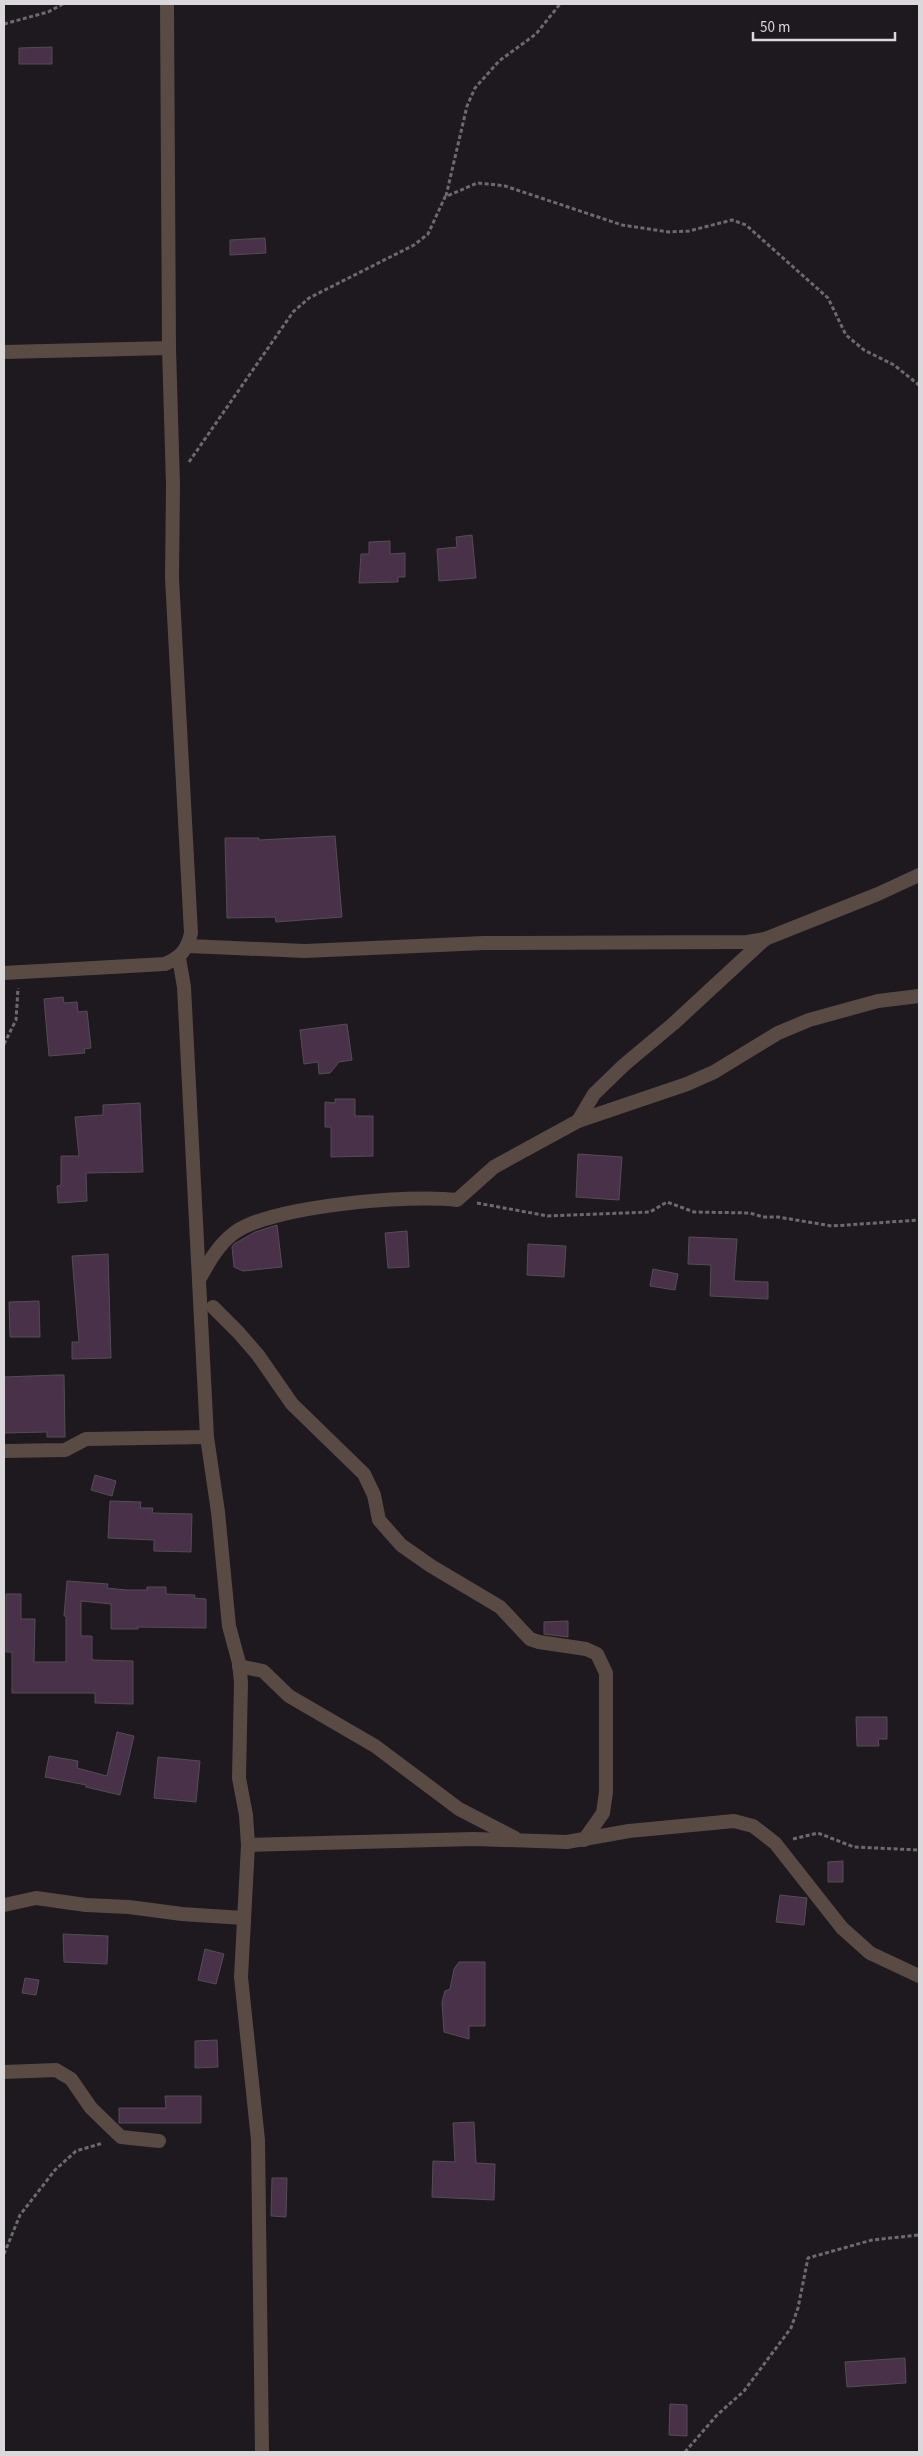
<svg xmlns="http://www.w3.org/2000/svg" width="923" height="2456" font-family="'Source Sans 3',sans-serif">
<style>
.building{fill:#4a314a;stroke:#534e53}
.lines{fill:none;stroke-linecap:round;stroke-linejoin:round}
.path{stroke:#6d6a6e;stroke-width:3;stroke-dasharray:4 2.5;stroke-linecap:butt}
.minor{stroke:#5a4a44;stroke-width:14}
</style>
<rect width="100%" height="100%" fill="#1d191e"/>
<!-- building -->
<g class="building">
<path d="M52,47V64H19V48Z"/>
<path d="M265,238L266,253L230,255V240Z"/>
<path d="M472,535L476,578L439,581L437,549L457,547L456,537Z"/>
<path d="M390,541V554L405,553V577H398V582L359,583L361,554H369V542Z"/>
<path d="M335,836L342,917L276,922L275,917L227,918L225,838H259V840Z"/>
<path d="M63,997L64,1003L77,1002L78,1012L87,1011L91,1048L84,1049L85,1053L49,1056L44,999Z"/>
<path d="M347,1024L352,1060L339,1062L330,1073L319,1074L318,1062L304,1064L300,1030Z"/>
<path d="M335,1099H355V1116H373V1156L331,1157V1127H325V1102L335,1103Z"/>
<path d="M140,1103L143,1172L86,1173L87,1201L58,1203L57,1186L61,1185V1156H79L75,1117L103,1115V1105Z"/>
<path d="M578,1154L622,1157L619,1200L576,1197Z"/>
<path d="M277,1225L282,1267L243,1271L234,1267L232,1247L234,1244L255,1232Z"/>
<path d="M407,1231L409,1267L388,1268L385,1233Z"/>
<path d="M689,1237L737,1239L734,1281L768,1282V1299L710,1296L711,1265L688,1264Z"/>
<path d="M528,1244L566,1246L564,1277L527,1275Z"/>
<path d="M108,1254L111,1358L72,1359V1342H79L72,1256Z"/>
<path d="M653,1269L678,1274L675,1290L650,1286Z"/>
<path d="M39,1301L40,1337H10L9,1302Z"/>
<path d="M57,1375H64L65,1437H47V1432L4,1433V1377Z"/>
<path d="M95,1475L116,1481L112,1496L91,1490Z"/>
<path d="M110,1501L141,1502L140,1508H153L152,1513L192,1514L191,1552L154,1551V1540L108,1538Z"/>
<path d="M67,1581L108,1584L107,1588L126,1590H147V1587H166V1594L195,1595L194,1598L206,1599V1628L138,1627V1629H111V1604L81,1601V1636H92V1660L133,1661V1704L95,1703V1693H12V1652H6V1594H21V1619H35L34,1662H66V1616H64Z"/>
<path d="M568,1621V1637L544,1634V1622Z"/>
<path d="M856,1717H887V1739H878L879,1746H857Z"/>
<path d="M117,1732L134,1736L120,1795L86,1787V1785L45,1777L49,1756L78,1761L77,1768L107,1776Z"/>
<path d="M158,1757L200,1761L196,1802L154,1798Z"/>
<path d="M843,1861V1882H828V1862Z"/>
<path d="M780,1895L807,1898L804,1925L776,1922Z"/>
<path d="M63,1934L108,1936L107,1964L64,1962Z"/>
<path d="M205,1949L224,1954L216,1984L198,1980Z"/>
<path d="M459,1962H485V2026H469V2039L444,2032L442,2002L445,1991L450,1989L454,1969Z"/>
<path d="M25,1978L39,1980L36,1995L22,1993Z"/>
<path d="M217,2040L218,2067L195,2068V2041Z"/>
<path d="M165,2096H201V2123H119V2108H166Z"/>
<path d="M474,2122L476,2163L495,2164L494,2200L432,2197L433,2161L455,2162L453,2123Z"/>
<path d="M272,2178H287L286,2217L271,2216Z"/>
<path d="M905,2358L906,2383L847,2387L845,2362Z"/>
<path d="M670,2404L687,2405V2436L669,2435Z"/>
</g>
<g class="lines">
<!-- path -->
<g class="path">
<path d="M4,24L48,12L63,4"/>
<path d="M446,196L467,106L475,88L499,61L536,34L560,4"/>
<path d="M189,462L293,312L309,298L414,245L428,234L445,197L477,183L489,184L505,186L622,225L669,232L689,231L732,220L746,225L828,298L846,335L864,350L894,365L919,385"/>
<path d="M4,1044L16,1020L18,988"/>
<path d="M477,1203L548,1216L650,1212L667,1202L694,1212L750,1213L763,1217H778L832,1226L919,1220"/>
<path d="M793,1839L818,1833L854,1847L919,1850"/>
<path d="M4,2254L20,2215L55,2170L76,2151L103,2143"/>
<path d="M685,2452L717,2415L744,2391L791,2328L798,2308L808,2258L872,2240L919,2235"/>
</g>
<!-- minor -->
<g class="minor">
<path d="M4,352L169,348"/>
<path d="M188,946L305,951L484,943L748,942L765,939L878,894L919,875"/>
<path d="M179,958L184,987L207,1437L218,1512L229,1626L239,1663L241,1682L239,1778L246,1815L248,1845L241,1977L258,2140L262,2452"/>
<path d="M4,973L165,964C181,957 187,950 191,933L172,578L173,485L169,348L167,4"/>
<path d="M578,1121L594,1094L624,1065L673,1024L765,939"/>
<path d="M200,1278C209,1262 218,1245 234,1233C269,1206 411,1194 457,1200L494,1167L578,1121L687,1084L714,1072L778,1033L809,1020L878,1001L919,996"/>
<path d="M213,1307L238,1332L258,1355L292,1404L364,1474L374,1495L379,1520L401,1545L431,1566L500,1607L530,1639L539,1642L586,1649L597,1654L606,1673V1792L603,1813L584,1840"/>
<path d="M4,1451L65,1450L86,1439L207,1437"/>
<path d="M239,1666L263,1671L289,1696L375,1746L459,1809L515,1838"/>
<path d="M248,1845L474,1839L567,1842L629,1831L734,1821L753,1826L775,1843L842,1928L870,1953L919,1976"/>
<path d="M4,1905L36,1898L86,1905L129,1907L182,1914L243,1918"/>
<path d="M4,2072L56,2070L71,2079L91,2108L121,2137L159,2141"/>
</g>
</g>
<!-- border -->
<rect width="923" height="2456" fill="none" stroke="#dbd8dc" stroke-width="10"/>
<!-- scale -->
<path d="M753 32v8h142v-8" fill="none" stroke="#dbd8dc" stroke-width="2.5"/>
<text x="760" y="32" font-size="15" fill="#dbd8dc" stroke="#1d191e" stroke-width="4" paint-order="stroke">50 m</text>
</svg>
